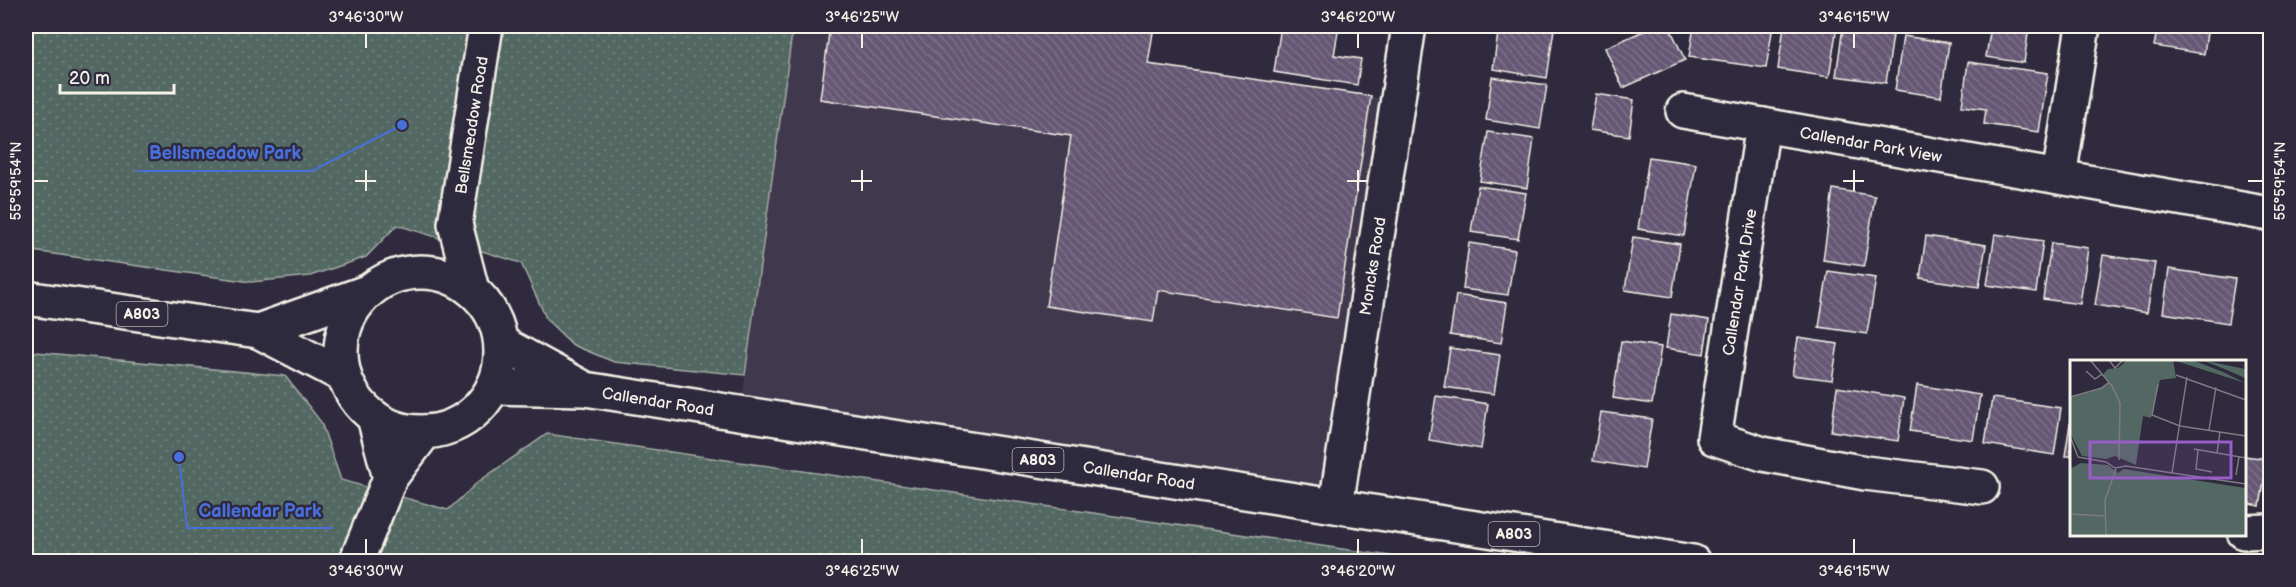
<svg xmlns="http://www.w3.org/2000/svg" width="2296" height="587" font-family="'Balsamiq Sans',sans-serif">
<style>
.built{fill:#40384e}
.grass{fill:url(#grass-dots);stroke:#a4aca5;stroke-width:1.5}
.building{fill:url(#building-back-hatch);stroke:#f4f1e8;stroke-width:1.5}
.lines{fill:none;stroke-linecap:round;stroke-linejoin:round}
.minor-casing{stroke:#f4f1e8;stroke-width:38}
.major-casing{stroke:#f4f1e8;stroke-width:38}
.minor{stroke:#2f2a3d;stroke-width:33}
.major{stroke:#2f2a3d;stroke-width:33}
.ticks{fill:none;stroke:#f4f1e8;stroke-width:2}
.labels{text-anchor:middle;stroke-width:5;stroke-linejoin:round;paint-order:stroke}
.shield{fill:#2f2a3d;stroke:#b9b5b5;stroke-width:1.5}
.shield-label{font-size:15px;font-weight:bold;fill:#f4f1e8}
.street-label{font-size:16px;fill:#f4f1e8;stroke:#2f2a3d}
.inset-road{fill:none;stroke:#7e7a81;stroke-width:1.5}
.view{fill:#995dc9;fill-opacity:0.15;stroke:#995dc9;stroke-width:3}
.inset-edge{fill:none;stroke:#f4f1e8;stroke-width:3}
.leader{fill:none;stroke:#486fdb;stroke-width:2}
.callout-dot{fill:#486fdb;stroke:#2f2a3d;stroke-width:2}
.callout-label{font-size:18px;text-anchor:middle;font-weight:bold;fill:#486fdb;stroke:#2f2a3d;stroke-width:5;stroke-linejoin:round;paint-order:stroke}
.neatline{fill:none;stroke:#f4f1e8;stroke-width:2}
.ticks-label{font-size:15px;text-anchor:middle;fill:#f4f1e8}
</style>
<defs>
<pattern id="grass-dots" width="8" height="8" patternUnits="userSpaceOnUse" patternTransform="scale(1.5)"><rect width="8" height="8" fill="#536862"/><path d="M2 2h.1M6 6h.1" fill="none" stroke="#6c7e78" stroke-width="1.8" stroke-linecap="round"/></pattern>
<pattern id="building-back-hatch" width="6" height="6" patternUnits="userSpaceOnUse" patternTransform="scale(1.5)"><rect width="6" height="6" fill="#665874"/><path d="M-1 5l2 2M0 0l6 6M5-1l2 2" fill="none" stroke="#7c7088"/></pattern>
</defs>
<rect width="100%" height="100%" fill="#2f2a3d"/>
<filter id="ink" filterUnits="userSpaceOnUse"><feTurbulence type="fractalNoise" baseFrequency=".0167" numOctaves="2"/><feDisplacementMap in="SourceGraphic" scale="12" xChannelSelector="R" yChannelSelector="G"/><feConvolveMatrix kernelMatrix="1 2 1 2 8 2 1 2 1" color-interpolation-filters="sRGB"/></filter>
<g filter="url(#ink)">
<!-- built -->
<path class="built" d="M793,26H1155L1149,64L1403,101L1336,506L740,414Z"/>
<!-- grass -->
<g class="grass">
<path d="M26,26H793L745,375L614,362L573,345L547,320L521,263L397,225L366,257L310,276L251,282L26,250Z"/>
<path d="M26,351L285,376L321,422L341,480L448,510L478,482L547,434L1425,561H26Z"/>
</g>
<!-- building -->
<g class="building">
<path d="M830,26H1154L1148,64L1371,96L1337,318L1158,290L1153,322L1046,306L1071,136L820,99Z"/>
<path d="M1281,26H1339L1334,55L1361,59L1357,85L1274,72Z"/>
<path d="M1499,26H1530L1554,29L1547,78L1493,69Z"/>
<path d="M1655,26H1669L1685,60L1623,88L1605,48Z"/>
<path d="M1694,26H1773L1766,68L1689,57Z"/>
<path d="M1784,26H1837L1829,77L1778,69Z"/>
<path d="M1991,26H2029L2024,63L1986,57Z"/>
<path d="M2158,26H2208L2204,54L2154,46Z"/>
<path d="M1843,27L1893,35L1886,83L1836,76Z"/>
<path d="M1903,36L1949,43L1941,97L1895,90Z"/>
<path d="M1968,62L2048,73L2039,132L1984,124L1986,109L1962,106Z"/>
<path d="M1492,77L1547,85L1540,129L1486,120Z"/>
<path d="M1596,94L1634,100L1629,136L1590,130Z"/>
<path d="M1488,132L1534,139L1527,188L1480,181Z"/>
<path d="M1649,157L1696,164L1684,236L1638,229Z"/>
<path d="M1478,186L1526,193L1518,239L1471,232Z"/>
<path d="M1833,189L1875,196L1864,266L1823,260Z"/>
<path d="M1995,234L2043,241L2036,292L1987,285Z"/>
<path d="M1926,236L1986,245L1979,287L1920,278Z"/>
<path d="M1633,237L1680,244L1672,297L1625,290Z"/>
<path d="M1469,243L1515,250L1508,295L1463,289Z"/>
<path d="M2051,243L2088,248L2080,304L2043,299Z"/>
<path d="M2103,255L2155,263L2147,313L2095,305Z"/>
<path d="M2169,269L2235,279L2228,323L2163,313Z"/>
<path d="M1828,271L1876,278L1867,334L1819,327Z"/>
<path d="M1456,295L1507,303L1501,343L1450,335Z"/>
<path d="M1671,314L1709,320L1704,354L1666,348Z"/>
<path d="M1798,338L1838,344L1832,380L1792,375Z"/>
<path d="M1621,341L1661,347L1652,404L1613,398Z"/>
<path d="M1450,348L1500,355L1494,394L1444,387Z"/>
<path d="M1917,385L1980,395L1973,440L1910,431Z"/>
<path d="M1837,387L1904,398L1898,441L1831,431Z"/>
<path d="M1436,396L1488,404L1481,449L1429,440Z"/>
<path d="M1992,398L2061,408L2054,455L1985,444Z"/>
<path d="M1601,412L1652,419L1644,469L1593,461Z"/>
<path d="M2071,417V456H2065Z"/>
<path d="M2244,456L2268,459L2260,506L2244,503Z"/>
</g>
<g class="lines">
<!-- minor casing -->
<g class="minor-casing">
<g id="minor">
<path d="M1683,111L2270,214"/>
<path d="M1763,125L1714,438L1763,454L1865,473L1982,487"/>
<path d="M2059,177L2083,26"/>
<path d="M374,417L390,478"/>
<path d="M1336,506L1409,26"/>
<path d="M2244,532L2270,531"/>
<path d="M356,562L390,478L425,432"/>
</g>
</g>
<!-- major casing -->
<g class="major-casing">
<g id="major">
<circle cx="421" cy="352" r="80"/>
<path d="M472,290L455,224L486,26"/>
<path d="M26,298L258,331L344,376"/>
<path d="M258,331L367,292"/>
<path d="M501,343L580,386"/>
<path d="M493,387L585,389L1693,562"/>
</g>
</g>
<!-- minor -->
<use href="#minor" class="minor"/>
<!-- major -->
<use href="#major" class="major"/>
</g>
</g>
<!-- ticks -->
<path class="ticks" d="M366,33V48M862,33V48M1358,33V48M1854,33V48M366,170V191M862,170V191M1358,170V191M1854,170V191M33,181H48M355,181H376M851,181H872M1347,181H1368M1843,181H1864M2248,181H2263M366,539V554M862,539V554M1358,539V554M1854,539V554"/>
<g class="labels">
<!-- shield labels -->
<g class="shield">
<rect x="116.5" y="302" width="51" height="24" rx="4.5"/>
<rect x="1012.5" y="448" width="51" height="24" rx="4.5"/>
<rect x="1488.5" y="522" width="51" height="24" rx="4.5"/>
</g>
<g class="shield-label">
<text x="142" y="319">A803</text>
<text x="1038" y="465">A803</text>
<text x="1514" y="539">A803</text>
</g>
<!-- street labels -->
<g class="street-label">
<text transform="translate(471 125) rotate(-81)" y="6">Bellsmeadow Road</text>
<text transform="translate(1871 144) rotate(10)" y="6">Callendar Park View</text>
<text transform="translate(1372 266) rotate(-81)" y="6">Moncks Road</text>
<text transform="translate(1739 282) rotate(-81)" y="6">Callendar Park Drive</text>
<text transform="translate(658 401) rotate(9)" y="6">Callendar Road</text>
<text transform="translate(1139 475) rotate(9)" y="6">Callendar Road</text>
</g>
</g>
<!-- overview -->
<g transform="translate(2070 360)">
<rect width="176" height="176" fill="#2f2a3d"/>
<path d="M57,0H122L153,12L175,23L103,0L106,18L90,20L81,58L73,56L66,105L45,96L36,99L12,96L0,73V37L27,30L39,22L33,15L38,9L48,8ZM132,0L175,9V18L157,10ZM11,103L38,105L48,113L54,109L175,128V175H0V109Z" fill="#536862"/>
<path class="inset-road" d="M20,0L42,26L50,43L49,100M39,0L45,8L53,0M16,11L25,19L32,14M106,15L176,40M88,24L82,55L110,66L176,76M0,37L32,28L39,22M139,70L146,27M0,76L8,97M124,89L176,98M128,90L126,109L142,112M147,93L150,72M8,97L36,102L45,108L56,106L176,124M102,113L117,17M166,115L169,97M0,154L34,156M36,176L35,140L46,109M41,176H77"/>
<path class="view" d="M20,82H161V118H20Z"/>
<rect width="176" height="176" class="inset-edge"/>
</g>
<!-- callouts -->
<path class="leader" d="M402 125L312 171H137M179 457L187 528H333"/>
<g class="callout-dot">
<circle cx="402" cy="125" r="6"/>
<circle cx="179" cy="457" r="6"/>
</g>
<g class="callout-label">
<text x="225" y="159">Bellsmeadow Park</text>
<text x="260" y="517">Callendar Park</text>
</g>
<!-- margin -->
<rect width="2296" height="587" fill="none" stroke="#2f2a3d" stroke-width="66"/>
<!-- scale -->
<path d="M60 84v9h114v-9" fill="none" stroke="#f4f1e8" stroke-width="3"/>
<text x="69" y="84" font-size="18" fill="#f4f1e8" stroke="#2f2a3d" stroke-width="4.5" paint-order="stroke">20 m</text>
<rect x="33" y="33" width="2230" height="521" class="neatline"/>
<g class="ticks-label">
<text x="366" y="22">3°46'30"W</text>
<text x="862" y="22">3°46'25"W</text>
<text x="1358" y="22">3°46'20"W</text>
<text x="1854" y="22">3°46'15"W</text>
<text transform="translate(16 181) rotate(-90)" y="5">55°59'54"N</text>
<text transform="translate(2280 181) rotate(-90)" y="5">55°59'54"N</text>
<text x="366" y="576">3°46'30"W</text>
<text x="862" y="576">3°46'25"W</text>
<text x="1358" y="576">3°46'20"W</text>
<text x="1854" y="576">3°46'15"W</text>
</g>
</svg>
